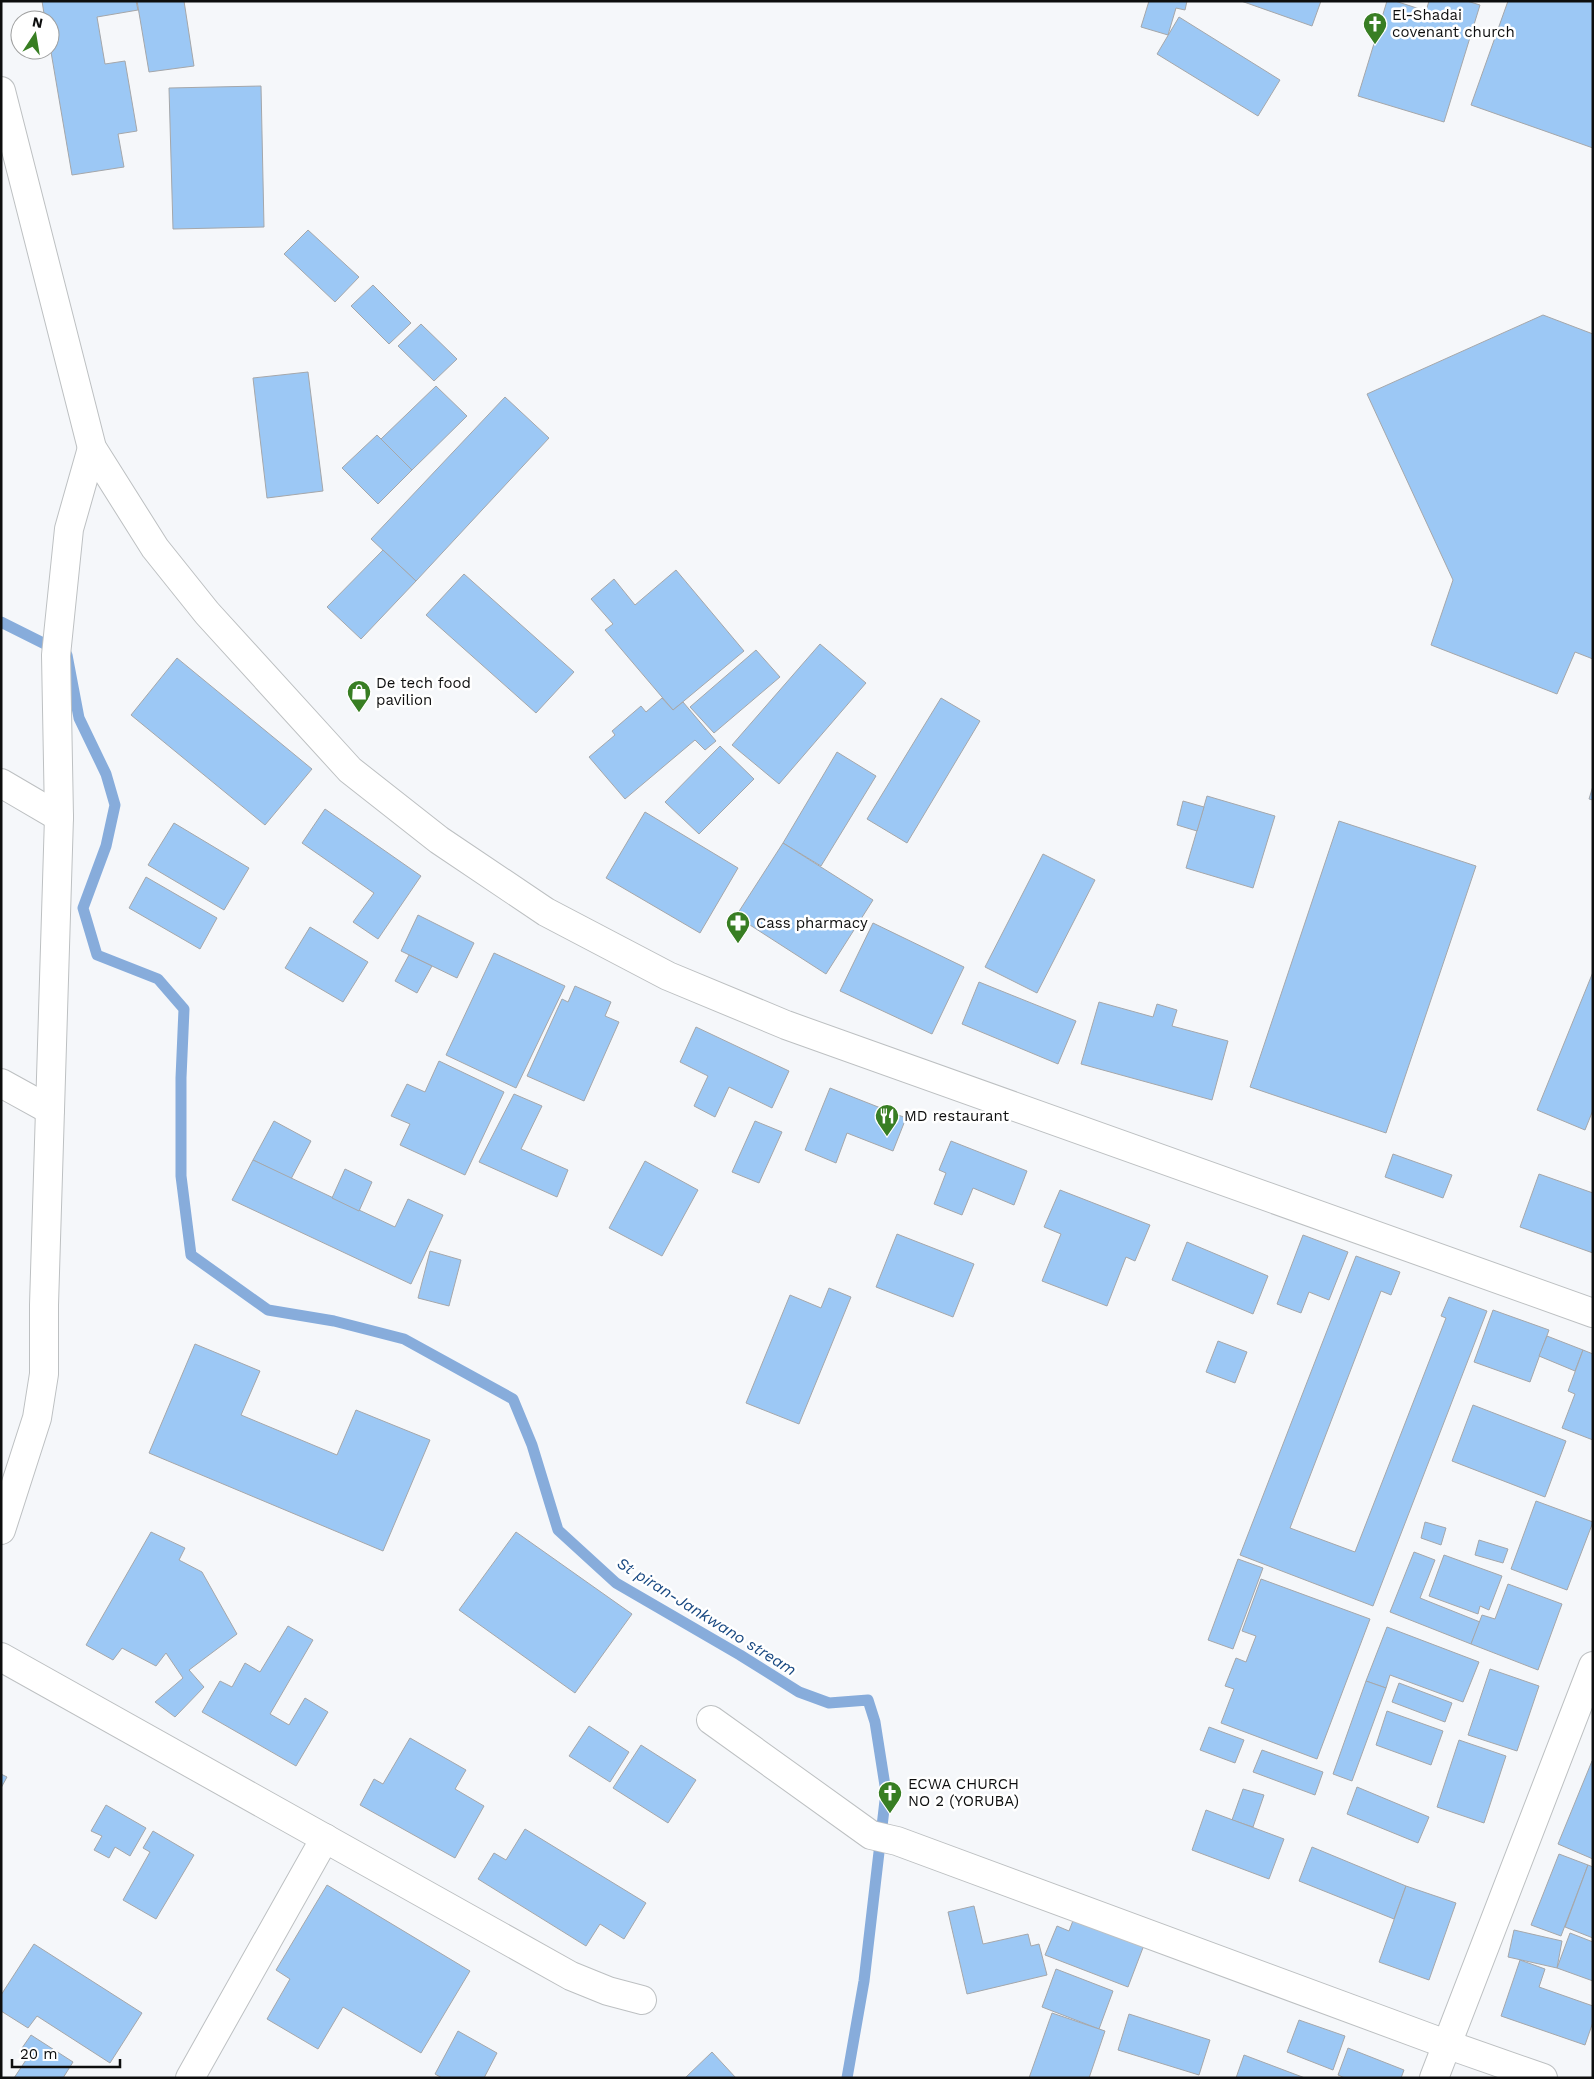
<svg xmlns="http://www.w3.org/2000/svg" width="1594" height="2079" font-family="'Work Sans',sans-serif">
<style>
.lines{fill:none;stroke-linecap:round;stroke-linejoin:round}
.stream{stroke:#87acdb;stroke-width:11}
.building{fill:#9cc8f5;stroke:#a5a7aa}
.minor-casing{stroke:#bdc0c2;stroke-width:30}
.tertiary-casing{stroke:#bdc0c2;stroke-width:30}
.minor{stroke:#fff;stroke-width:28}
.tertiary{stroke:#fff;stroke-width:28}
.labels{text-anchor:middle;stroke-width:5;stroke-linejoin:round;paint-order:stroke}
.poi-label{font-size:15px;fill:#0d0e0e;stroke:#fff;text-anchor:start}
.water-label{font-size:16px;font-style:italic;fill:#184881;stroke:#fff}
</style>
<rect width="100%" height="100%" fill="#f5f7fa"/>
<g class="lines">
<!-- stream -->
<path class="stream" d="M1,622L67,655L79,718L106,774L115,805L106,846L83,908L97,955L158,979L184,1009L181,1078V1176L191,1255L268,1310L334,1321L404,1339L513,1399L532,1445L558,1530L616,1583L740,1655L799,1692L829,1703L868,1700L875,1722L886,1792L864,1981L847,2078"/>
</g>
<!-- building -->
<g class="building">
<path d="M42,1H136L138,10L97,17L105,64L125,61L137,131L118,134L124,167L72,175L50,46V20H45Z"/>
<path d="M137,1H184L194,66L149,72Z"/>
<path d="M1149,1H1187L1185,10L1176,8L1168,35L1141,27Z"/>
<path d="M1241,1H1321L1312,26Z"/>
<path d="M1387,1H1395L1426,11L1429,1H1467L1480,5L1444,122L1358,96Z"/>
<path d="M1508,1H1593V148L1471,105Z"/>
<path d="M1179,17L1280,80L1258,116L1157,54Z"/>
<path d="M261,86L264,227L173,229L169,88Z"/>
<path d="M308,230L359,277L335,302L284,254Z"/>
<path d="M373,285L411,323L389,344L351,306Z"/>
<path d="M1543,315L1593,334V659L1575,652L1557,694L1431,645L1453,580L1367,394Z"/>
<path d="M421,324L457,359L434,381L398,346Z"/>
<path d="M308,372L323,491L267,498L253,378Z"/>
<path d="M436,386L467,416L412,470L381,439Z"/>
<path d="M505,397L549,438L416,581L371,539Z"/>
<path d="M377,435L412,470L378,504L342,468Z"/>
<path d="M383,550L416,581L361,639L327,607Z"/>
<path d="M676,570L744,651L673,710L605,630L613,624L591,599L614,579L635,605Z"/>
<path d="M464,574L574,672L536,713L426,615Z"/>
<path d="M820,644L866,683L779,784L732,745Z"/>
<path d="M756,650L780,677L714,733L690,707Z"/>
<path d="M177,658L312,769L265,825L131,715Z"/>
<path d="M662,698L673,710L683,702L716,741L705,750L695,740L625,799L589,757L615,735L612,731L641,706L646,712Z"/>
<path d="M941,698L980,721L907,843L867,819Z"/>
<path d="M720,746L754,779L699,834L665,802Z"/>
<path d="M837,752L876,776L821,866L783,843Z"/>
<path d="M1593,786V800L1589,799Z"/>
<path d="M1207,796L1275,816L1253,888L1186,868Z"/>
<path d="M1183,801L1204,807L1197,831L1177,825Z"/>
<path d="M325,809L421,876L378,939L353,922L374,893L302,843Z"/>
<path d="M645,812L738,868L700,933L606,878Z"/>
<path d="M1339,821L1476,866L1386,1133L1250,1087Z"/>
<path d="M174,823L249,868L224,910L148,865Z"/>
<path d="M783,843L873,900L826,974L736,916Z"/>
<path d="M1043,854L1095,880L1037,993L985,967Z"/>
<path d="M146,877L217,918L200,949L129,908Z"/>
<path d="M418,915L474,943L457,978L401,951Z"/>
<path d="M873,923L964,967L932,1034L840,991Z"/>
<path d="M310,927L368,962L343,1002L285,968Z"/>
<path d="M494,953L565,986L516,1088L446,1055Z"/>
<path d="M409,955L432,966L417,993L395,981Z"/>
<path d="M1593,972V1110L1585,1130L1537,1110Z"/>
<path d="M979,982L1076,1021L1058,1064L962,1024Z"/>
<path d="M575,986L611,1002L605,1016L619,1022L584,1101L527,1076L562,999L568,1002Z"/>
<path d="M1099,1002L1153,1017L1157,1004L1177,1010L1172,1026L1228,1041L1212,1100L1081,1064Z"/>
<path d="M696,1027L789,1071L772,1108L729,1087L715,1117L694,1106L708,1076L680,1062Z"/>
<path d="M439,1061L504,1092L465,1175L400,1145L410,1124L391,1116L407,1084L425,1092Z"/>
<path d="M830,1088L906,1118L893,1151L847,1133L836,1163L805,1150Z"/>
<path d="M514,1094L542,1106L521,1149L568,1170L557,1197L479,1162Z"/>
<path d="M274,1121L311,1141L291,1179L253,1160Z"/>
<path d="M755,1121L782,1132L759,1183L732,1172Z"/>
<path d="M951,1141L1027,1171L1014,1205L973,1188L962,1215L934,1204L946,1173L939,1170Z"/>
<path d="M1393,1154L1452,1175L1443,1198L1385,1177Z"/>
<path d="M253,1160L395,1227L408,1199L443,1215L411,1284L232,1200Z"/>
<path d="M645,1161L698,1190L662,1256L609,1228Z"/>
<path d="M345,1169L372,1182L359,1211L332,1198Z"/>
<path d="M1539,1174L1593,1193V1253L1520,1227Z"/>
<path d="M1060,1190L1150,1225L1135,1261L1126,1257L1107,1306L1042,1281L1061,1234L1044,1227Z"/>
<path d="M897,1234L974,1264L953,1317L876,1287Z"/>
<path d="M1303,1235L1348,1252L1329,1300L1309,1292L1301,1313L1277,1304Z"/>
<path d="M1187,1242L1268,1276L1253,1314L1172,1280Z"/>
<path d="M430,1251L461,1260L449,1306L418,1298Z"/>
<path d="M1356,1256L1400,1272L1391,1295L1381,1291L1290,1528L1355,1552L1446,1318L1441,1316L1449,1297L1487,1311L1373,1606L1240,1555Z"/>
<path d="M829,1288L851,1297L799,1424L746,1403L790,1295L821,1308Z"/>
<path d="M1493,1310L1549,1330L1530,1382L1474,1362Z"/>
<path d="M1547,1336L1583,1350L1575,1371L1539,1356Z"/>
<path d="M1218,1341L1247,1352L1235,1383L1206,1372Z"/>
<path d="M195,1344L260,1371L241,1415L337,1455L356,1410L430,1440L383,1551L149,1453Z"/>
<path d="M1583,1350L1593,1354V1440L1562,1428L1575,1394L1568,1391Z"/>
<path d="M1473,1405L1566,1441L1545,1497L1452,1461Z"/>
<path d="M1536,1501L1593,1522L1567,1590L1511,1569Z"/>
<path d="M1425,1522L1446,1528L1441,1545L1421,1538Z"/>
<path d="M151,1532L185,1548L179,1560L202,1572L237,1634L189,1670L204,1687L175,1717L155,1702L183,1678L166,1653L156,1666L122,1648L113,1660L86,1645Z"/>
<path d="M516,1532L632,1614L575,1693L459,1610Z"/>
<path d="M1479,1540L1508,1549L1503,1563L1475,1555Z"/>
<path d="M1414,1552L1435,1560L1420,1598L1480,1622L1471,1644L1390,1612Z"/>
<path d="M1444,1555L1502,1576L1489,1610L1480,1606L1478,1614L1429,1596Z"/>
<path d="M1238,1559L1263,1568L1233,1649L1208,1640Z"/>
<path d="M1261,1579L1370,1619L1317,1759L1221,1723L1234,1689L1225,1686L1236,1658L1246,1662L1256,1636L1242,1631Z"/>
<path d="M1508,1584L1562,1604L1538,1670L1471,1644L1482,1615L1495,1619Z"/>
<path d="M288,1626L313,1640L270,1714L289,1725L305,1698L328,1712L296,1766L202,1712L220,1681L232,1687L245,1663L260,1672Z"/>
<path d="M1387,1627L1479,1662L1463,1702L1390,1675L1386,1688L1366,1681Z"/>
<path d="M1490,1669L1539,1686L1517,1751L1468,1735Z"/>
<path d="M1366,1681L1386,1688L1352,1781L1333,1774Z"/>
<path d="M1399,1683L1452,1703L1445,1722L1392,1702Z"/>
<path d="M1387,1711L1443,1731L1431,1765L1376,1745Z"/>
<path d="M589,1726L629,1752L610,1782L569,1756Z"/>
<path d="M1209,1727L1244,1740L1235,1763L1200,1750Z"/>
<path d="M410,1738L466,1770L455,1789L484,1806L455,1858L360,1805L374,1779L383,1784Z"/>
<path d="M1459,1740L1506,1756L1484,1823L1437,1807Z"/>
<path d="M641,1745L696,1780L668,1823L613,1788Z"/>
<path d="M1262,1750L1323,1772L1315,1795L1253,1772Z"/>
<path d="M1592,1761H1593V1859L1558,1844Z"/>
<path d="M1,1774L7,1777L1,1788Z"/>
<path d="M1357,1787L1429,1817L1418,1843L1347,1814Z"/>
<path d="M1243,1789L1264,1795L1253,1827L1232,1820Z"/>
<path d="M106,1805L146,1828L130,1856L115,1847L109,1858L94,1850L102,1836L91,1831Z"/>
<path d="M1206,1810L1284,1839L1269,1879L1192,1850Z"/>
<path d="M525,1829L646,1903L624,1939L600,1924L586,1946L478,1879L494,1853L506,1860Z"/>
<path d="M153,1831L194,1855L156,1919L123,1900L150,1852L143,1848Z"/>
<path d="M1312,1847L1406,1886L1394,1919L1299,1881Z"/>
<path d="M1559,1854L1588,1865L1561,1936L1531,1925Z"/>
<path d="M1588,1865L1593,1867V1938L1565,1927Z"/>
<path d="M327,1885L470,1971L421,2053L343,2007L318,2049L267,2019L290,1979L276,1970Z"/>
<path d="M1406,1886L1456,1903L1429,1980L1379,1962Z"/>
<path d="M974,1906L983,1944L1028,1934L1031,1946L1039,1944L1047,1975L967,1994L948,1912Z"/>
<path d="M1074,1918L1144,1945L1128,1987L1045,1955L1057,1926L1069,1931Z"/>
<path d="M1514,1930L1562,1941L1557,1968L1508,1957Z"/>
<path d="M1570,1933L1593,1942V1981L1557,1968Z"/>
<path d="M34,1944L142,2013L110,2063L37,2016L28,2028L1,2011V1995Z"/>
<path d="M1520,1960L1545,1969L1539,1987L1593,2006V2022L1585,2045L1501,2016Z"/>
<path d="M1056,1969L1113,1991L1099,2029L1042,2007Z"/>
<path d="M1052,2013L1105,2031L1089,2078H1029Z"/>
<path d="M1129,2014L1210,2040L1199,2075L1118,2050Z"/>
<path d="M1299,2020L1345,2036L1333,2070L1287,2052Z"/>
<path d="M458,2031L497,2053L484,2078H442L435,2074Z"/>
<path d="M31,2035L73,2062L63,2078H14L30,2054L22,2048Z"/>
<path d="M1348,2048L1404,2070L1401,2078H1345L1338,2075Z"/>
<path d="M712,2052L736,2078H685Z"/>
<path d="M1244,2055L1305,2078H1236Z"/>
</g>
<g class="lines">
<!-- minor casing -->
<g class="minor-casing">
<g id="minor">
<path d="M1,783L59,817"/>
<path d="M1,1083L50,1110"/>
<path d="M1,1657L571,1976L608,1991L642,2000"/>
<path d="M711,1720L871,1835L897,1841L1446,2044L1543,2078"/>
<path d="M190,2078L325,1838"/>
<path d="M1434,2078L1593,1666"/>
</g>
</g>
<!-- tertiary casing -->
<g class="tertiary-casing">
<g id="tertiary">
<path d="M1,91L92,448L155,548L207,613L350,770L439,840L546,912L668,976L786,1025L1593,1313"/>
<path d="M1,1530L37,1418L44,1374V1305L59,817L56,655L69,529L92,448"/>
</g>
</g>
<!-- minor -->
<use href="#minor" class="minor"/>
<!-- tertiary -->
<use href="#tertiary" class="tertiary"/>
</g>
<!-- icons -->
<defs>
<g id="church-pin" transform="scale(1.25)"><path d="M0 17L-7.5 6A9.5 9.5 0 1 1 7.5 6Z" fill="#387e23" stroke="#fff"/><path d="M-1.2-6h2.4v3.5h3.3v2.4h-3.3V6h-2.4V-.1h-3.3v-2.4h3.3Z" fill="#fff"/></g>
<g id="shop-pin" transform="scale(1.25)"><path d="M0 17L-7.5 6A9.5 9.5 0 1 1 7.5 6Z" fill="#387e23" stroke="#fff"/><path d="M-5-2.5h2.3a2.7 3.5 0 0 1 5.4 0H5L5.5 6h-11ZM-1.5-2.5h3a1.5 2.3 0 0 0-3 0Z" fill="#fff"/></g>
<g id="pharmacy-pin" transform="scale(1.25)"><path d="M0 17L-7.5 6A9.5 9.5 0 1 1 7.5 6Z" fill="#387e23" stroke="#fff"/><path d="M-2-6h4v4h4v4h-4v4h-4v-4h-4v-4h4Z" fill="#fff"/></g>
<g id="restaurant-pin" transform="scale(1.25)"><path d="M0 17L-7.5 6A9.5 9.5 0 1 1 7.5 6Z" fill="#387e23" stroke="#fff"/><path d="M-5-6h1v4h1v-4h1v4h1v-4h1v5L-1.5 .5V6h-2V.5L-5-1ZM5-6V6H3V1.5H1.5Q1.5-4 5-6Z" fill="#fff"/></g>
</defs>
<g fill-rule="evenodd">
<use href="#church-pin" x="1375" y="24"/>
<use href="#shop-pin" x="359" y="692"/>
<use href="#pharmacy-pin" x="738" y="923"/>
<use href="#restaurant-pin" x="887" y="1116"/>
<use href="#church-pin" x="890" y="1793"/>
</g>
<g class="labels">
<!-- poi labels -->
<g class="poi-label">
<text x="1392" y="20">El-Shadai<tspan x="1392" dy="17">covenant church</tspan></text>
<text x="376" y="688">De tech food<tspan x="376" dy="17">pavilion</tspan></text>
<text x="756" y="928">Cass pharmacy</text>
<text x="904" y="1121">MD restaurant</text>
<text x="908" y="1789">ECWA CHURCH<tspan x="908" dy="17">NO 2 (YORUBA)</tspan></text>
</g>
<!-- water labels -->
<g class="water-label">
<text transform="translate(707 1616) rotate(32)" y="6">St piran-Jankwano stream</text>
</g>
</g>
<!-- border -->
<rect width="1594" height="2079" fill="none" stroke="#0d0e0e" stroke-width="5"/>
<!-- north arrow -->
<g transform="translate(35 35) rotate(12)"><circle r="24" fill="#ffffff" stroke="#9e9f9f"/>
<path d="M0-4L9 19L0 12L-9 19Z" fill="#387e23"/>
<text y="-8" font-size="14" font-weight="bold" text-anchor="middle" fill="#0d0e0e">N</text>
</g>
<!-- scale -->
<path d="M12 2059v8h108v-8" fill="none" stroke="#0d0e0e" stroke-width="2.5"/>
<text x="20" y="2059" font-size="15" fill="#0d0e0e" stroke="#ffffff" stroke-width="4" paint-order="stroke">20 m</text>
</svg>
